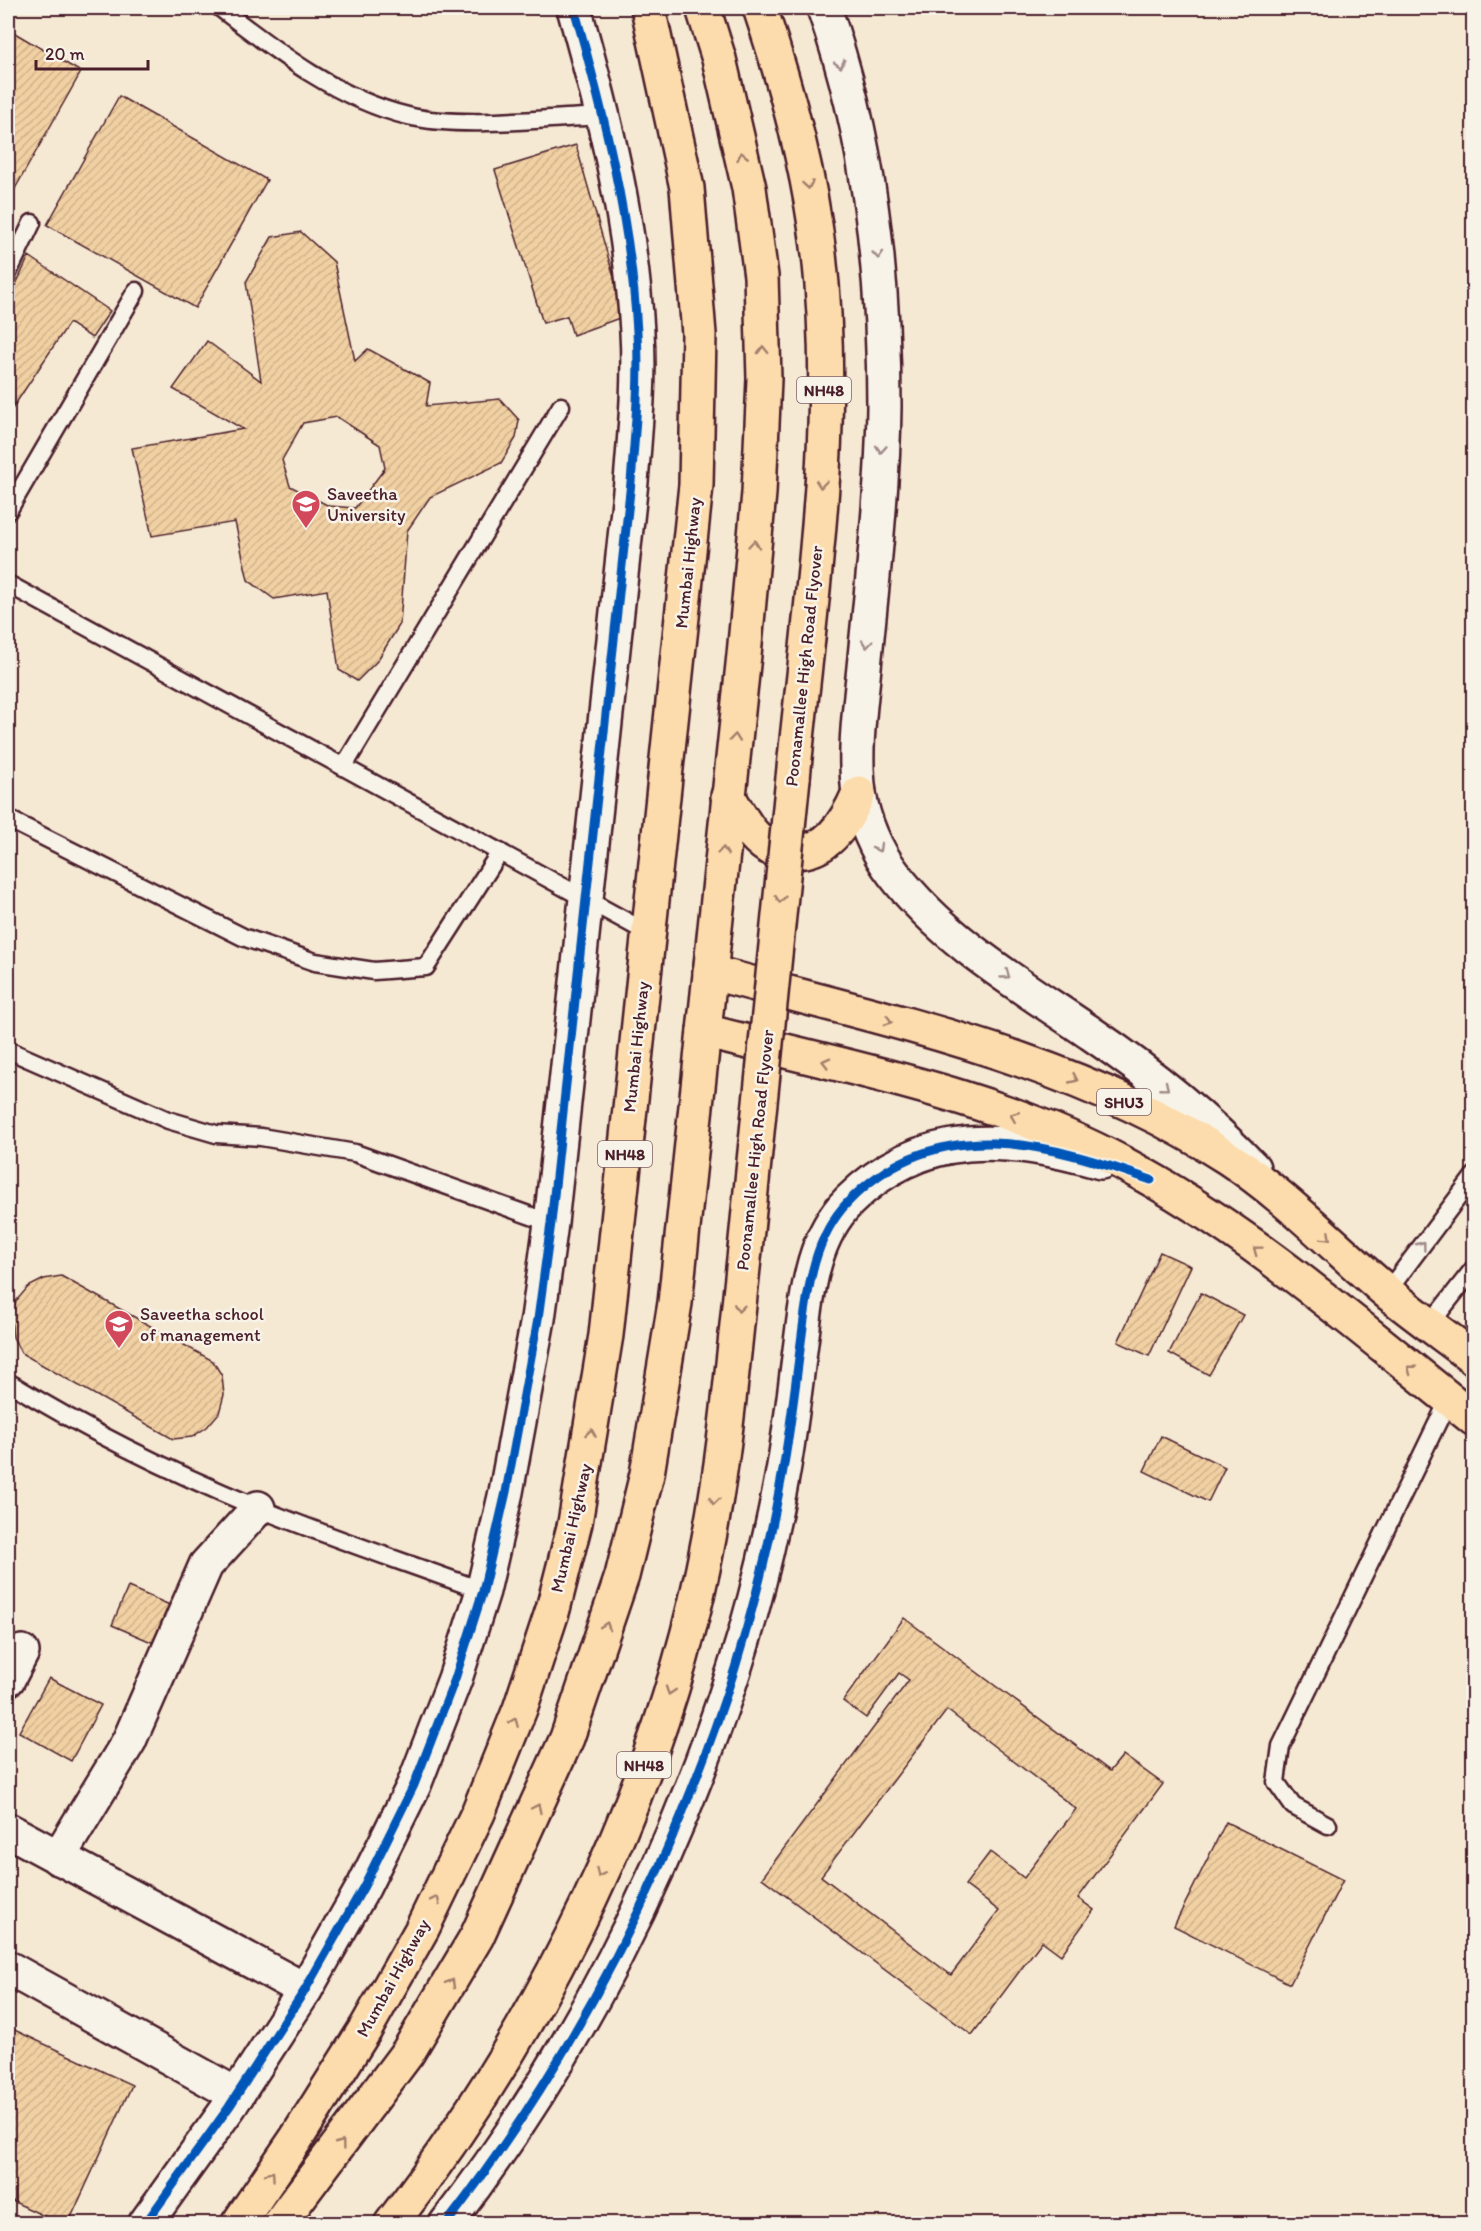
<svg xmlns="http://www.w3.org/2000/svg" width="1481" height="2231" font-family="Itim,sans-serif">
<style>
.building{fill:url(#building-hatch);stroke:#4a1f2b;stroke-width:1.5;fill-rule:evenodd}
.lines{fill:none;stroke-linecap:round;stroke-linejoin:round}
.service-casing{stroke:#4a1f2b;stroke-width:21}
.minor-casing{stroke:#4a1f2b;stroke-width:38}
.tertiary-casing{stroke:#4a1f2b;stroke-width:38}
.primary-casing{stroke:#4a1f2b;stroke-width:38}
.trunk-casing{stroke:#4a1f2b;stroke-width:38}
.service{stroke:#f7f3e8;stroke-width:16}
.minor{stroke:#f7f3e8;stroke-width:33}
.tertiary{stroke:#f7f3e8;stroke-width:33}
.primary{stroke:#fcdcac;stroke-width:33}
.trunk{stroke:#fcdcac;stroke-width:33}
.trunk-bridge-casing{stroke:#4a1f2b;stroke-width:38;stroke-linecap:butt}
.trunk-bridge{stroke:#fcdcac;stroke-width:33}
.cycleway-casing{stroke:#f7f3e8;stroke-width:13}
.cycleway{stroke:#0057b8;stroke-width:9}
.oneway{stroke:#a0898a}
.oneway2{stroke:#a37e6c}
.labels{text-anchor:middle;stroke-width:5;stroke-linejoin:round;paint-order:stroke}
.shield{fill:#f7f3e8;stroke:#7e5f64;stroke-width:1.5}
.shield-label{font-size:16px;font-weight:bold;fill:#4a1f2b}
.poi-label{font-size:18px;fill:#4a1f2b;stroke:#f7f3e8;text-anchor:start}
.street-label{font-size:18px;fill:#4a1f2b;stroke:#f7f3e8}
</style>
<defs>
<pattern id="building-hatch" width="6" height="6" patternUnits="userSpaceOnUse" patternTransform="scale(1.5)"><rect width="6" height="6" fill="#f1d1a3"/><path d="M-1 1l2-2M0 6l6-6M5 7l2-2" fill="none" stroke="#d0b38c"/></pattern>
</defs>
<rect width="100%" height="100%" fill="#f5e9d3"/>
<filter id="ink" filterUnits="userSpaceOnUse"><feTurbulence type="fractalNoise" baseFrequency=".0167" numOctaves="2"/><feDisplacementMap in="SourceGraphic" scale="12" xChannelSelector="R" yChannelSelector="G"/><feConvolveMatrix kernelMatrix="1 2 1 2 8 2 1 2 1" color-interpolation-filters="sRGB"/></filter>
<g filter="url(#ink)">
<!-- building -->
<g class="building">
<path d="M8,29L81,72L8,201Z"/>
<path d="M119,96L267,180L195,308L47,225Z"/>
<path d="M576,145L625,316L573,335L567,316L543,323L495,170Z"/>
<path d="M301,232L334,262L355,361L368,349L430,383L426,406L500,399L519,420L516,438L501,463L430,497L407,531L400,624L377,661L357,681L339,670L327,590L274,599L248,580L235,522L152,536L132,448L243,429L173,389L207,341L261,381L246,282L272,237ZM337,417L380,445L385,468L355,508L329,506L290,486L282,460L303,423Z"/>
<path d="M29,256L110,311L92,338L69,323L8,415V302Z"/>
<path d="M8,460L15,466L8,477Z"/>
<path d="M1160,1252L1191,1266L1149,1356L1118,1342Z"/>
<path d="M61,1276L213,1361L222,1376L224,1395L219,1413L207,1427L192,1437L173,1439L21,1353L13,1337L11,1319L16,1301L28,1287L44,1279Z"/>
<path d="M1201,1293L1243,1315L1209,1375L1169,1353Z"/>
<path d="M1161,1436L1225,1467L1208,1502L1144,1471Z"/>
<path d="M128,1587L179,1609L163,1647L112,1625Z"/>
<path d="M904,1618L1110,1771L1123,1755L1163,1784L1078,1898L1094,1910L1061,1955L1042,1941L972,2035L762,1878L909,1680L899,1673L866,1718L843,1701ZM947,1710L1076,1809L1024,1878L990,1852L965,1885L999,1911L951,1975L821,1876Z"/>
<path d="M49,1678L101,1705L71,1761L19,1732Z"/>
<path d="M1226,1822L1343,1880L1290,1984L1174,1926Z"/>
<path d="M8,2027L132,2085L68,2224H61L8,2199Z"/>
</g>
<g class="lines">
<!-- service casing -->
<g class="service-casing">
<g id="service">
<path d="M220,8C276,51 337,99 408,116C461,129 548,118 604,116"/>
<path d="M8,273L32,223"/>
<path d="M8,511L136,291"/>
<path d="M8,584L648,933"/>
<path d="M344,766L561,406"/>
<path d="M8,819L243,937L315,962L374,971L426,967L500,852"/>
<path d="M8,1050L168,1120L216,1134L261,1137L355,1153L551,1223"/>
<path d="M1387,1292L1474,1176"/>
<path d="M1430,1324L1474,1268"/>
<path d="M8,1382C86,1430 171,1472 256,1507C330,1538 408,1563 483,1591"/>
<path d="M1328,1825L1293,1806L1276,1782L1281,1746L1449,1399"/>
</g>
</g>
<!-- minor casing -->
<g class="minor-casing">
<g id="minor">
<path d="M8,1679L22,1652"/>
<path d="M8,1830L305,1990"/>
<path d="M58,1858L129,1741L206,1565L258,1508"/>
</g>
</g>
<!-- tertiary casing -->
<g class="tertiary-casing">
<g id="tertiary">
<path d="M824,8C869,137 884,271 884,407C883,490 873,575 865,657C861,701 853,749 859,793C863,820 876,851 893,873C945,942 1022,986 1092,1034C1151,1074 1204,1117 1253,1168"/>
<path d="M8,1968L237,2095"/>
<path d="M145,2224L229,2107L305,1990L364,1886L414,1785L455,1679L483,1591L506,1492L538,1319L551,1223L631,482C635,433 640,382 637,332C631,221 604,114 574,8"/>
<path d="M446,2224C574,2059 670,1868 734,1670C753,1611 768,1549 780,1488C789,1443 794,1396 800,1350C807,1299 810,1240 849,1201C923,1127 1008,1136 1101,1162"/>
</g>
</g>
<!-- primary casing -->
<g class="primary-casing">
<g id="primary">
<path d="M710,972C885,1020 1073,1057 1228,1158C1286,1196 1334,1247 1387,1292C1415,1315 1445,1336 1474,1358"/>
<path d="M704,1031C845,1067 993,1094 1122,1163C1250,1231 1361,1329 1474,1419"/>
</g>
</g>
<!-- trunk casing -->
<g class="trunk-casing">
<g id="trunk">
<path d="M760,8C787,88 809,169 819,254C839,428 810,605 793,778"/>
<path d="M728,796C739,814 750,836 768,847C773,850 781,850 786,851C825,858 846,823 859,793"/>
<path d="M238,2224L296,2139L366,2028L422,1929L478,1813L520,1709L553,1609L575,1523L606,1335L696,485L699,334L687,188L648,8"/>
<path d="M279,2224L408,2052L477,1936L567,1738L622,1576L647,1474L675,1303L704,1031L744,655L759,493L764,379L761,276L749,188L719,59L703,8"/>
<path d="M391,2224C542,2028 664,1783 709,1538C727,1443 734,1346 745,1250"/>
</g>
</g>
<!-- service -->
<use href="#service" class="service"/>
<!-- minor -->
<use href="#minor" class="minor"/>
<!-- tertiary -->
<use href="#tertiary" class="tertiary"/>
<!-- primary -->
<use href="#primary" class="primary"/>
<!-- trunk -->
<use href="#trunk" class="trunk"/>
<!-- trunk-bridge casing -->
<g class="trunk-bridge-casing">
<path id="trunk-bridge" d="M745,1250L793,778"/>
</g>
<!-- trunk-bridge -->
<use href="#trunk-bridge" class="trunk-bridge"/>
<!-- cycleway casing -->
<g class="cycleway-casing">
<g id="cycleway">
<path d="M145,2224L229,2107L305,1990L364,1886L414,1785L455,1679L483,1591L506,1492L538,1319L551,1223L631,482C635,433 640,382 637,332C631,221 604,114 574,8"/>
<path d="M446,2224C574,2059 672,1867 735,1668C753,1609 769,1547 780,1486C789,1441 794,1395 800,1350C807,1299 810,1241 848,1202C935,1111 1047,1143 1151,1180"/>
</g>
</g>
<!-- cycleway -->
<use href="#cycleway" class="cycleway"/>
</g>
<!-- one-way arrows -->
<defs><path id="oneway-chevron" d="M-2-3.5L2.5 0L-2 3.5" fill="none" stroke-width="1.6" stroke-linecap="round" stroke-linejoin="round" transform="scale(1.5)"/></defs>
<g class="oneway">
<use href="#oneway-chevron" transform="translate(840 64) rotate(75)"/>
<use href="#oneway-chevron" transform="translate(878 255) rotate(86)"/>
<use href="#oneway-chevron" transform="translate(881 449) rotate(94)"/>
<use href="#oneway-chevron" transform="translate(867 644) rotate(95)"/>
<use href="#oneway-chevron" transform="translate(878 848) rotate(61)"/>
<use href="#oneway-chevron" transform="translate(1006 975) rotate(36)"/>
<use href="#oneway-chevron" transform="translate(1165 1087) rotate(39)"/>
<use href="#oneway-chevron" transform="translate(1422 1245) rotate(-53)"/>
</g>
<g class="oneway2">
<use href="#oneway-chevron" transform="translate(742 156) rotate(-103)"/>
<use href="#oneway-chevron" transform="translate(808 185) rotate(81)"/>
<use href="#oneway-chevron" transform="translate(763 350) rotate(-91)"/>
<use href="#oneway-chevron" transform="translate(821 484) rotate(95)"/>
<use href="#oneway-chevron" transform="translate(754 544) rotate(-85)"/>
<use href="#oneway-chevron" transform="translate(735 738) rotate(-84)"/>
<use href="#oneway-chevron" transform="translate(723 851) rotate(-84)"/>
<use href="#oneway-chevron" transform="translate(780 899) rotate(96)"/>
<use href="#oneway-chevron" transform="translate(888 1021) rotate(16)"/>
<use href="#oneway-chevron" transform="translate(826 1062) rotate(-166)"/>
<use href="#oneway-chevron" transform="translate(1074 1079) rotate(25)"/>
<use href="#oneway-chevron" transform="translate(1014 1116) rotate(-158)"/>
<use href="#oneway-chevron" transform="translate(1327 1237) rotate(42)"/>
<use href="#oneway-chevron" transform="translate(1257 1250) rotate(-143)"/>
<use href="#oneway-chevron" transform="translate(739 1308) rotate(97)"/>
<use href="#oneway-chevron" transform="translate(1411 1369) rotate(-142)"/>
<use href="#oneway-chevron" transform="translate(591 1433) rotate(-81)"/>
<use href="#oneway-chevron" transform="translate(714 1501) rotate(98)"/>
<use href="#oneway-chevron" transform="translate(606 1626) rotate(-72)"/>
<use href="#oneway-chevron" transform="translate(670 1691) rotate(108)"/>
<use href="#oneway-chevron" transform="translate(514 1722) rotate(-68)"/>
<use href="#oneway-chevron" transform="translate(537 1808) rotate(-65)"/>
<use href="#oneway-chevron" transform="translate(600 1873) rotate(115)"/>
<use href="#oneway-chevron" transform="translate(436 1900) rotate(-64)"/>
<use href="#oneway-chevron" transform="translate(451 1983) rotate(-60)"/>
<use href="#oneway-chevron" transform="translate(341 2144) rotate(-53)"/>
<use href="#oneway-chevron" transform="translate(271 2175) rotate(-55)"/>
</g>
</g>
<!-- icons -->
<defs>
<g id="university-pin" transform="scale(1.5)"><path d="M0 17L-7.5 6A9.5 9.5 0 1 1 7.5 6Z" fill="#d1495b" stroke="#f7f3e8"/><path d="M0-5L7-2L0 1L-7-2ZM-4 1L0 2.5L4 1V4Q0 6-4 4Z" fill="#fff"/></g>
</defs>
<g fill-rule="evenodd">
<use href="#university-pin" x="306" y="504"/>
<use href="#university-pin" x="119" y="1324"/>
</g>
<g class="labels">
<!-- shield labels -->
<g class="shield">
<rect x="797" y="377" width="54" height="26" rx="4.5"/>
<rect x="1097" y="1089" width="54" height="26" rx="4.5"/>
<rect x="598" y="1141" width="54" height="26" rx="4.5"/>
<rect x="617" y="1752" width="54" height="26" rx="4.5"/>
</g>
<g class="shield-label">
<text x="824" y="396">NH48</text>
<text x="1124" y="1108">SHU3</text>
<text x="625" y="1160">NH48</text>
<text x="644" y="1771">NH48</text>
</g>
<!-- poi labels -->
<g class="poi-label">
<text x="327" y="500">Saveetha<tspan x="327" dy="21">University</tspan></text>
<text x="140" y="1320">Saveetha school<tspan x="140" dy="21">of management</tspan></text>
</g>
<!-- street labels -->
<g class="street-label">
<text transform="translate(688 563) rotate(-84)" y="6">Mumbai Highway</text>
<text transform="translate(804 666) rotate(-84)" y="6">Poonamallee High Road Flyover</text>
<text transform="translate(636 1047) rotate(-84)" y="6">Mumbai Highway</text>
<text transform="translate(755 1150) rotate(-84)" y="6">Poonamallee High Road Flyover</text>
<text transform="translate(571 1528) rotate(-77)" y="6">Mumbai Highway</text>
<text transform="translate(393 1978) rotate(-61)" y="6">Mumbai Highway</text>
</g>
</g>
<!-- margin -->
<rect width="1481" height="2231" fill="none" stroke="#f7f3e8" stroke-width="30"/>
<rect x="15" y="15" width="1451" height="2201" fill="none" stroke="#4a1f2b" stroke-width="2" filter="url(#ink)"/>
<!-- scale -->
<path d="M36 60v9h112v-9" fill="none" stroke="#4a1f2b" stroke-width="3"/>
<text x="45" y="60" font-size="18" fill="#4a1f2b" stroke="#f7f3e8" stroke-width="4.5" paint-order="stroke">20 m</text>
</svg>
